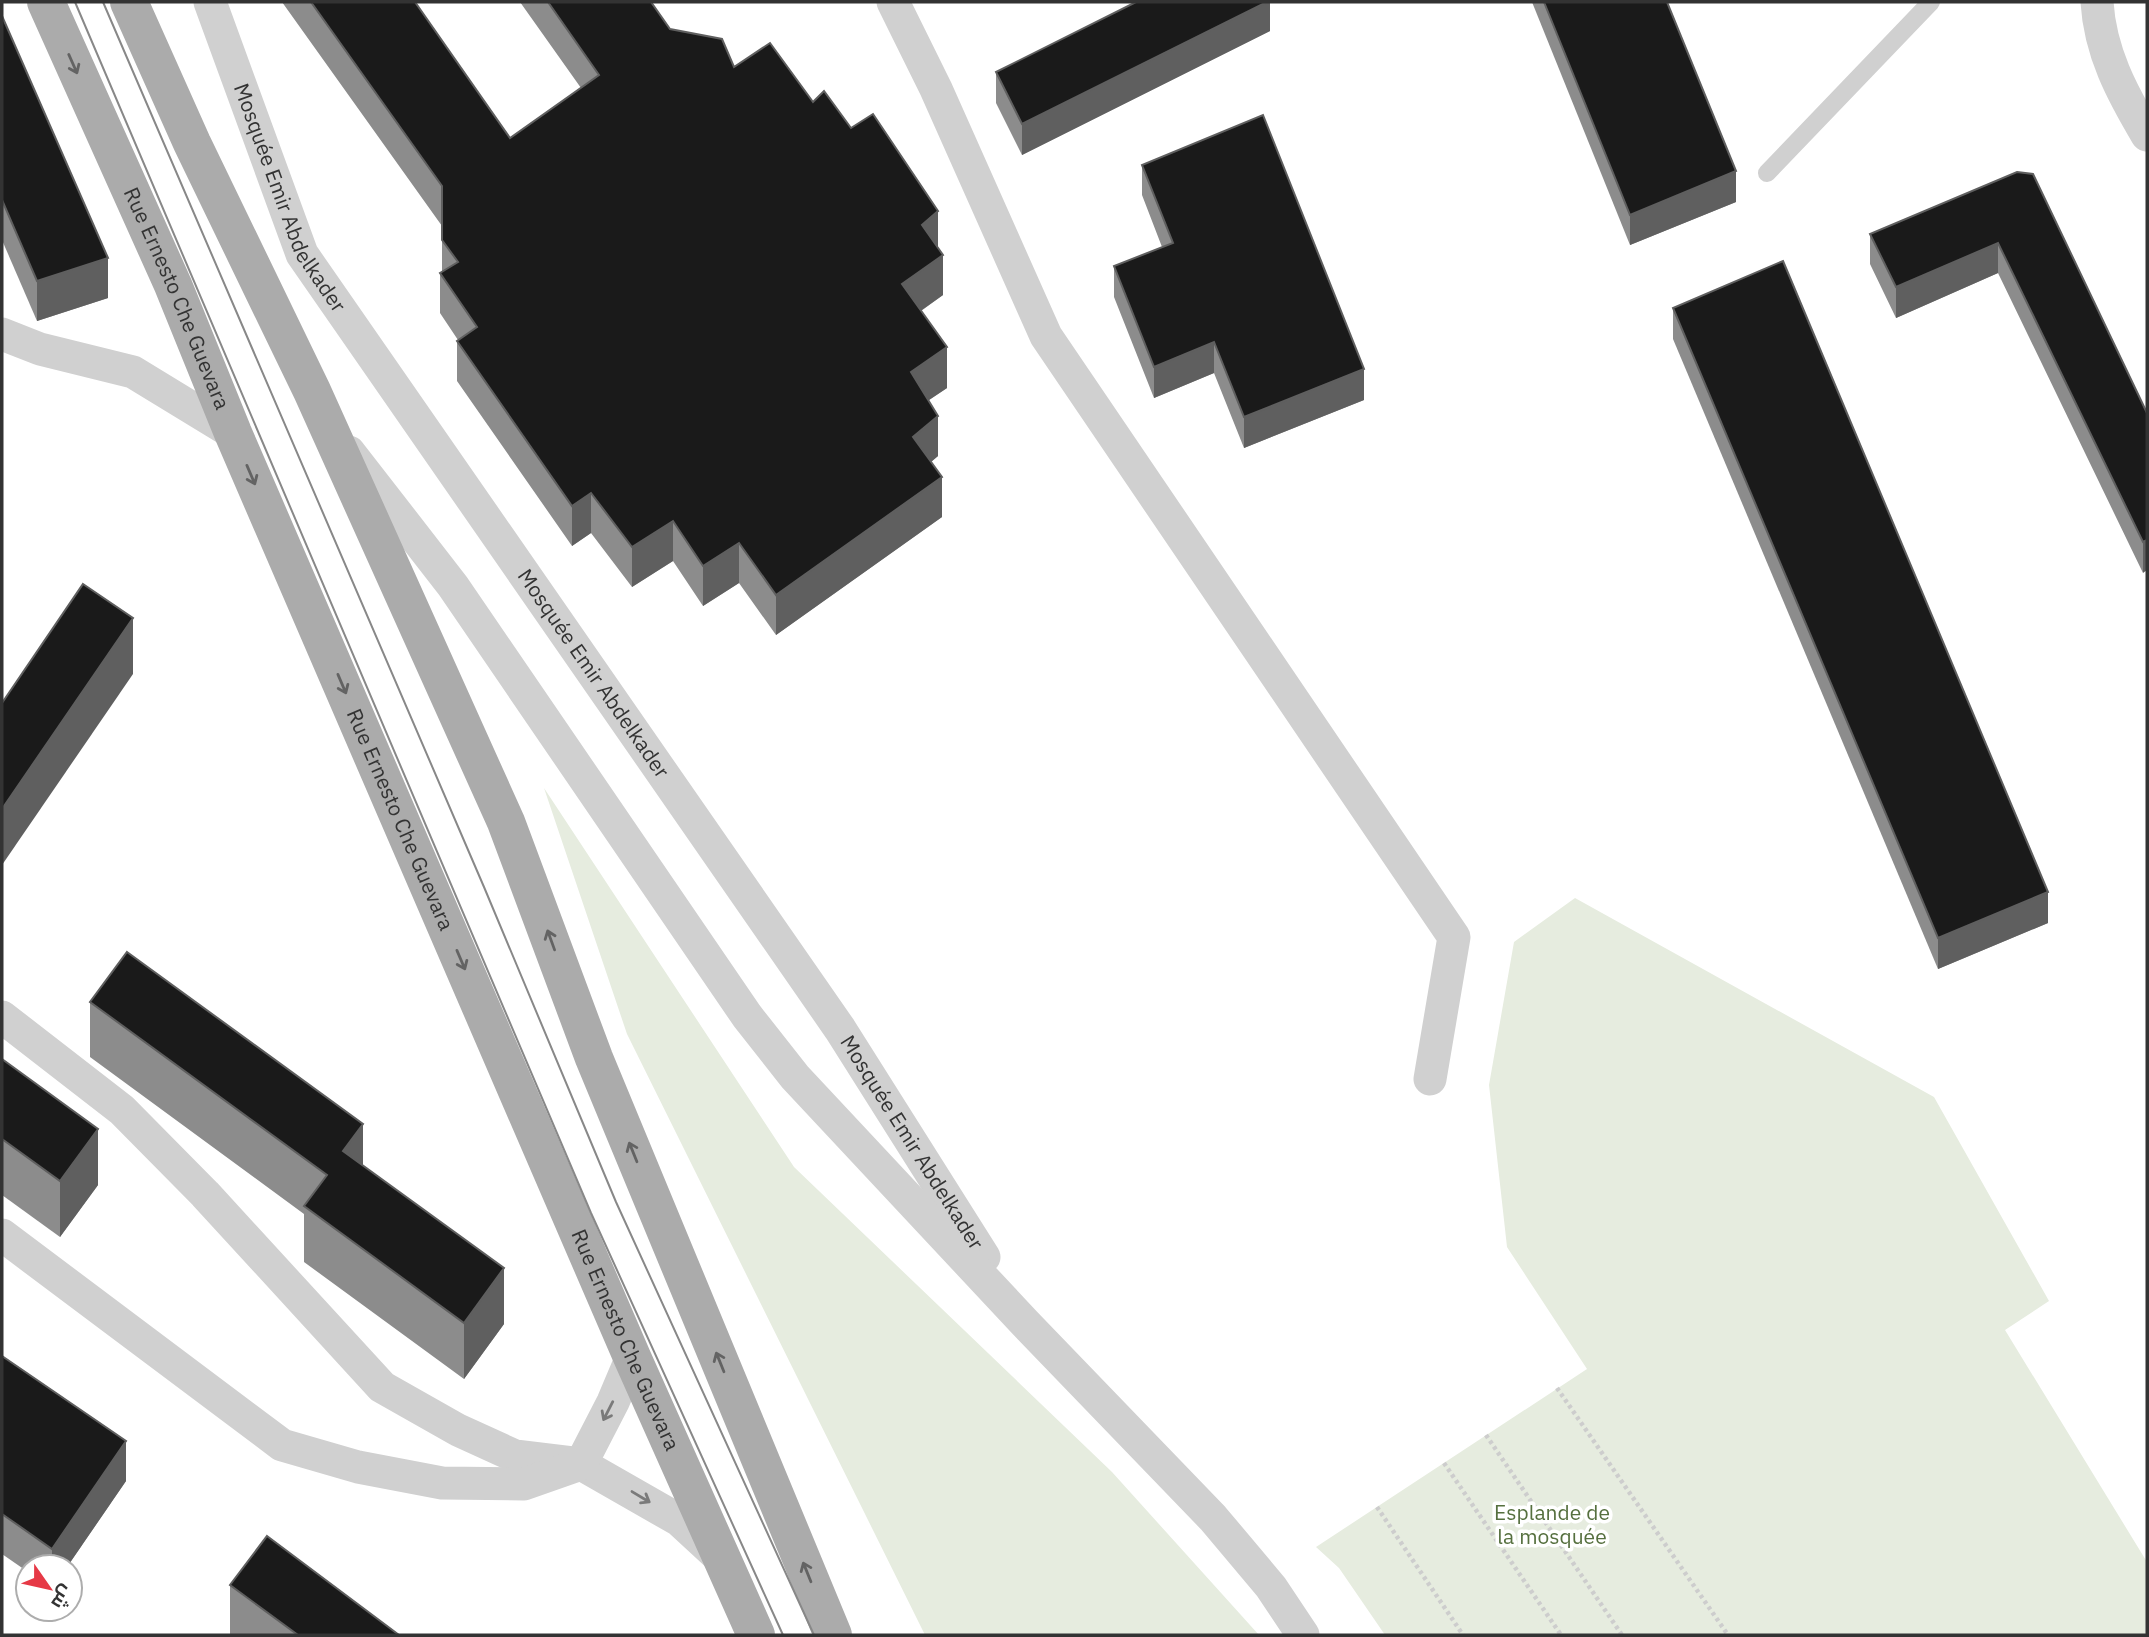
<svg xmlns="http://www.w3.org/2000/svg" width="2149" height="1637" font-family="'IBM Plex Sans',Cairo,sans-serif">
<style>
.green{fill:#e6ecdf}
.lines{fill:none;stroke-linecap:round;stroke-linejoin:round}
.path{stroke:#cdcdcd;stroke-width:4.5;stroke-dasharray:3.5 3.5;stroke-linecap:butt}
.service{stroke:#d0d0d0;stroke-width:18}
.minor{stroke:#d0d0d0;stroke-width:33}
.primary{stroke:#ababab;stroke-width:38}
.tram{stroke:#888;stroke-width:2}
.wall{fill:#8c8c8c}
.shaded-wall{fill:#5f5f5f}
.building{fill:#1a1a1a;stroke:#5f5f5f;stroke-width:2}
.oneway{stroke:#636363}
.oneway2{stroke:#7a7a7a}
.labels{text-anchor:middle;stroke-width:7;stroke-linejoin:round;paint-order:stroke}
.street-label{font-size:21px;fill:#333;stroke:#fff}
.park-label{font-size:21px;fill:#56703f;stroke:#fff}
</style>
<rect width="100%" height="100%" fill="#fff"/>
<!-- green -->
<g class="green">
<path d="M544,788L794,1167L1112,1472L1259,1635H925L627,1034Z"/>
<path d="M1575,898L1934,1097L2049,1301L2005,1330L2147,1562V1635H1385L1339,1568L1316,1547L1587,1369L1507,1247L1489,1085L1514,942Z"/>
</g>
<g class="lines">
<!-- path -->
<g class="path">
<path d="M1557,1388L1728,1635"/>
<path d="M1486,1435L1622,1635"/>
<path d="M1444,1463L1561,1635"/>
<path d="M1377,1507L1463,1635"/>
</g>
<!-- service -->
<path class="service" d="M1767,173L1931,2"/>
<!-- minor -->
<g class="minor">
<path id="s1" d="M210,2L302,254L840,1029L984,1257"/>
<path d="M893,2L936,89L1046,336L1454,937L1430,1079"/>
<path d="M2097,2C2100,52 2122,93 2147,135"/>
<path d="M2,334L40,349L133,372L233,433"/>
<path d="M349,452L453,586L747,1016L795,1077L1025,1323L1213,1518L1271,1587L1303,1635"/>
<path d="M2,1017L122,1110L205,1194L382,1387L458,1430L515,1456L581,1464L679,1520L718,1556"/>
<path d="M2,1235L282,1445L358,1467L442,1483L524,1484L581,1464L613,1402L632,1357"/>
</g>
<!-- primary -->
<g class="primary">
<path id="s2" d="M46,2L173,285L233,433L632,1357L756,1635"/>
<path d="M129,2L192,143L312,391L506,822L594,1058L833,1635"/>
</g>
<!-- tram -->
<g class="tram">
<path d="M75,2L591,1213L783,1635"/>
<path d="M103,2L484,887L616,1202L814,1635"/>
</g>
</g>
<!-- wall -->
<g class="wall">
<path d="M282,2H415L510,138L581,88L520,2H651L670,29L734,67L813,102L938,248L943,295L921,311L947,388L929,400L938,456L931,462L942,517L776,635L739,583L703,606L673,561L632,587L591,533L572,546L457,381V341L458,340L440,313V273L442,272V226Z"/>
<path d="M1270,2V31L1022,155L996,103V72Z"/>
<path d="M1532,2H1667L1736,202L1630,245Z"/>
<path d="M2,16L108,298L37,321L2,240Z"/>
<path d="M1142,165L1364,400L1244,448L1214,373L1154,398L1114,297V266L1162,247L1142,195Z"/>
<path d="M2017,172L2147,413L2143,573L1998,273L1896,318L1870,264V234Z"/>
<path d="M1673,308L2048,923L1938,969L1673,339Z"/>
<path d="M90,1002L363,1165L504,1324L464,1379L304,1262V1214L90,1057Z"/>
<path d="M2,1059L98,1185L60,1237L2,1195Z"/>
<path d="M2,1356L126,1481L67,1567H28V1572L2,1554Z"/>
<path d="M230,1585L399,1635H230Z"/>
</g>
<!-- shaded-wall -->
<g class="shaded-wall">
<path d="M1267,2H1270V31L1022,155V124Z"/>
<path d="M1736,171V202L1630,245V215Z"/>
<path d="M938,211V252L922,225Z"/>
<path d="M1998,243V273L1896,318V287Z"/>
<path d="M943,255V295L902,324V284Z"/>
<path d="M108,258V298L37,321V281Z"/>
<path d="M1214,342V373L1154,398V367Z"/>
<path d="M947,347V388L911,412V372Z"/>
<path d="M1364,369V400L1244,448V417Z"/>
<path d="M938,416V456L913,477V437Z"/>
<path d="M942,477V517L776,635V595Z"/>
<path d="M591,493V533L572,546V506Z"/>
<path d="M673,521V561L632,587V547Z"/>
<path d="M2147,540V570L2143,573V542Z"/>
<path d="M739,543V583L703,606V566Z"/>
<path d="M133,618V674L2,865V809Z"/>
<path d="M2048,892V923L1938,969V938Z"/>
<path d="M363,1124V1180L343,1151Z"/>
<path d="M98,1129V1185L60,1237V1181Z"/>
<path d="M504,1268V1324L464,1379V1323Z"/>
<path d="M126,1441V1481L67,1567H52V1549Z"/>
</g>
<!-- building -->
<g class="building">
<path d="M311,2H415L510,138L599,75L548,2H651L670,29L722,39L734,67L770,43L813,102L824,91L851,128L873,114L938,211L922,225L943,255L902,284L947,347L911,372L938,416L913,437L942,477L776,595L739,543L703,566L673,521L632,547L591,493L572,506L457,341L477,327L440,273L458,262L442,240V186Z"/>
<path d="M1136,2H1267L1022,124L996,72Z"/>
<path d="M1544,2H1667L1736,171L1630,215Z"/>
<path d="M2,16L108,258L37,281L2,200Z"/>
<path d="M1263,115L1364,369L1244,417L1214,342L1154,367L1114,266L1173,243L1142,165Z"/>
<path d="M2017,172L2033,174L2147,413V540L2143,542L1998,243L1896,287L1870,234Z"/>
<path d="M1783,261L2048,892L1938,938L1673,308Z"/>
<path d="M83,584L133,618L2,809V703Z"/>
<path d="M127,952L363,1124L343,1151L504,1268L464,1323L304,1206L327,1175L90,1002Z"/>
<path d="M2,1059L98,1129L60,1181L2,1139Z"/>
<path d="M2,1356L126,1441L52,1549L2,1514Z"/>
<path d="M267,1536L399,1635H298L230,1585Z"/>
</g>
<!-- one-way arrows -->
<defs><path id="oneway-shaft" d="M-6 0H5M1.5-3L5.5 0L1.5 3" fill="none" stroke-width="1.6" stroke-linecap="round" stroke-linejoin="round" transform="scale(1.75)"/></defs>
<g class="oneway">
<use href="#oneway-shaft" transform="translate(73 64) rotate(66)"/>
<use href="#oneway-shaft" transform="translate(251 475) rotate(67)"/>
<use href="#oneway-shaft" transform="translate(342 684) rotate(67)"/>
<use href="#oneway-shaft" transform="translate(551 940) rotate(-110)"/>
<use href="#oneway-shaft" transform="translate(461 960) rotate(67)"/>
<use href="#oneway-shaft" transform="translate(633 1152) rotate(-112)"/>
<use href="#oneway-shaft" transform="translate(720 1362) rotate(-112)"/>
<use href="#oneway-shaft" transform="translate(807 1572) rotate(-112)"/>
</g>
<g class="oneway2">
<use href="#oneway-shaft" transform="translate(608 1411) rotate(117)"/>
<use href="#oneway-shaft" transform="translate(641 1497) rotate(31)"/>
</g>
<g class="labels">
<!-- street labels -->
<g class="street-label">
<text dy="7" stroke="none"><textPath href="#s1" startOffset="212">Mosquée Emir Abdelkader</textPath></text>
<text dy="7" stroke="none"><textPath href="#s2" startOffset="324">Rue Ernesto Che Guevara</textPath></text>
<text dy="7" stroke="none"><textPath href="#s1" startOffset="779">Mosquée Emir Abdelkader</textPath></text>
<text dy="7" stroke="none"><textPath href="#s2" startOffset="891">Rue Ernesto Che Guevara</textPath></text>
<text dy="7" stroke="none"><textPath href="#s1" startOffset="1346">Mosquée Emir Abdelkader</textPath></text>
<text dy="7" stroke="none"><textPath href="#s2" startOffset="1458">Rue Ernesto Che Guevara</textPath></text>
</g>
<!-- park labels -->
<g class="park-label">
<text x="1552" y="1520">Esplande de<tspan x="1552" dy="24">la mosquée</tspan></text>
</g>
</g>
<!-- border -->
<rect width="2149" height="1637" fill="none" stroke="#333333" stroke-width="7"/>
<!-- north arrow -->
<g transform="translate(49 1588) rotate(124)"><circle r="33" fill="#ffffff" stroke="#adadad" stroke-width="2"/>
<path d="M0-5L12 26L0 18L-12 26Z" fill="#e63946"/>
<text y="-10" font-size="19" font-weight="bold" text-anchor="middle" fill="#333333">ش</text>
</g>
</svg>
